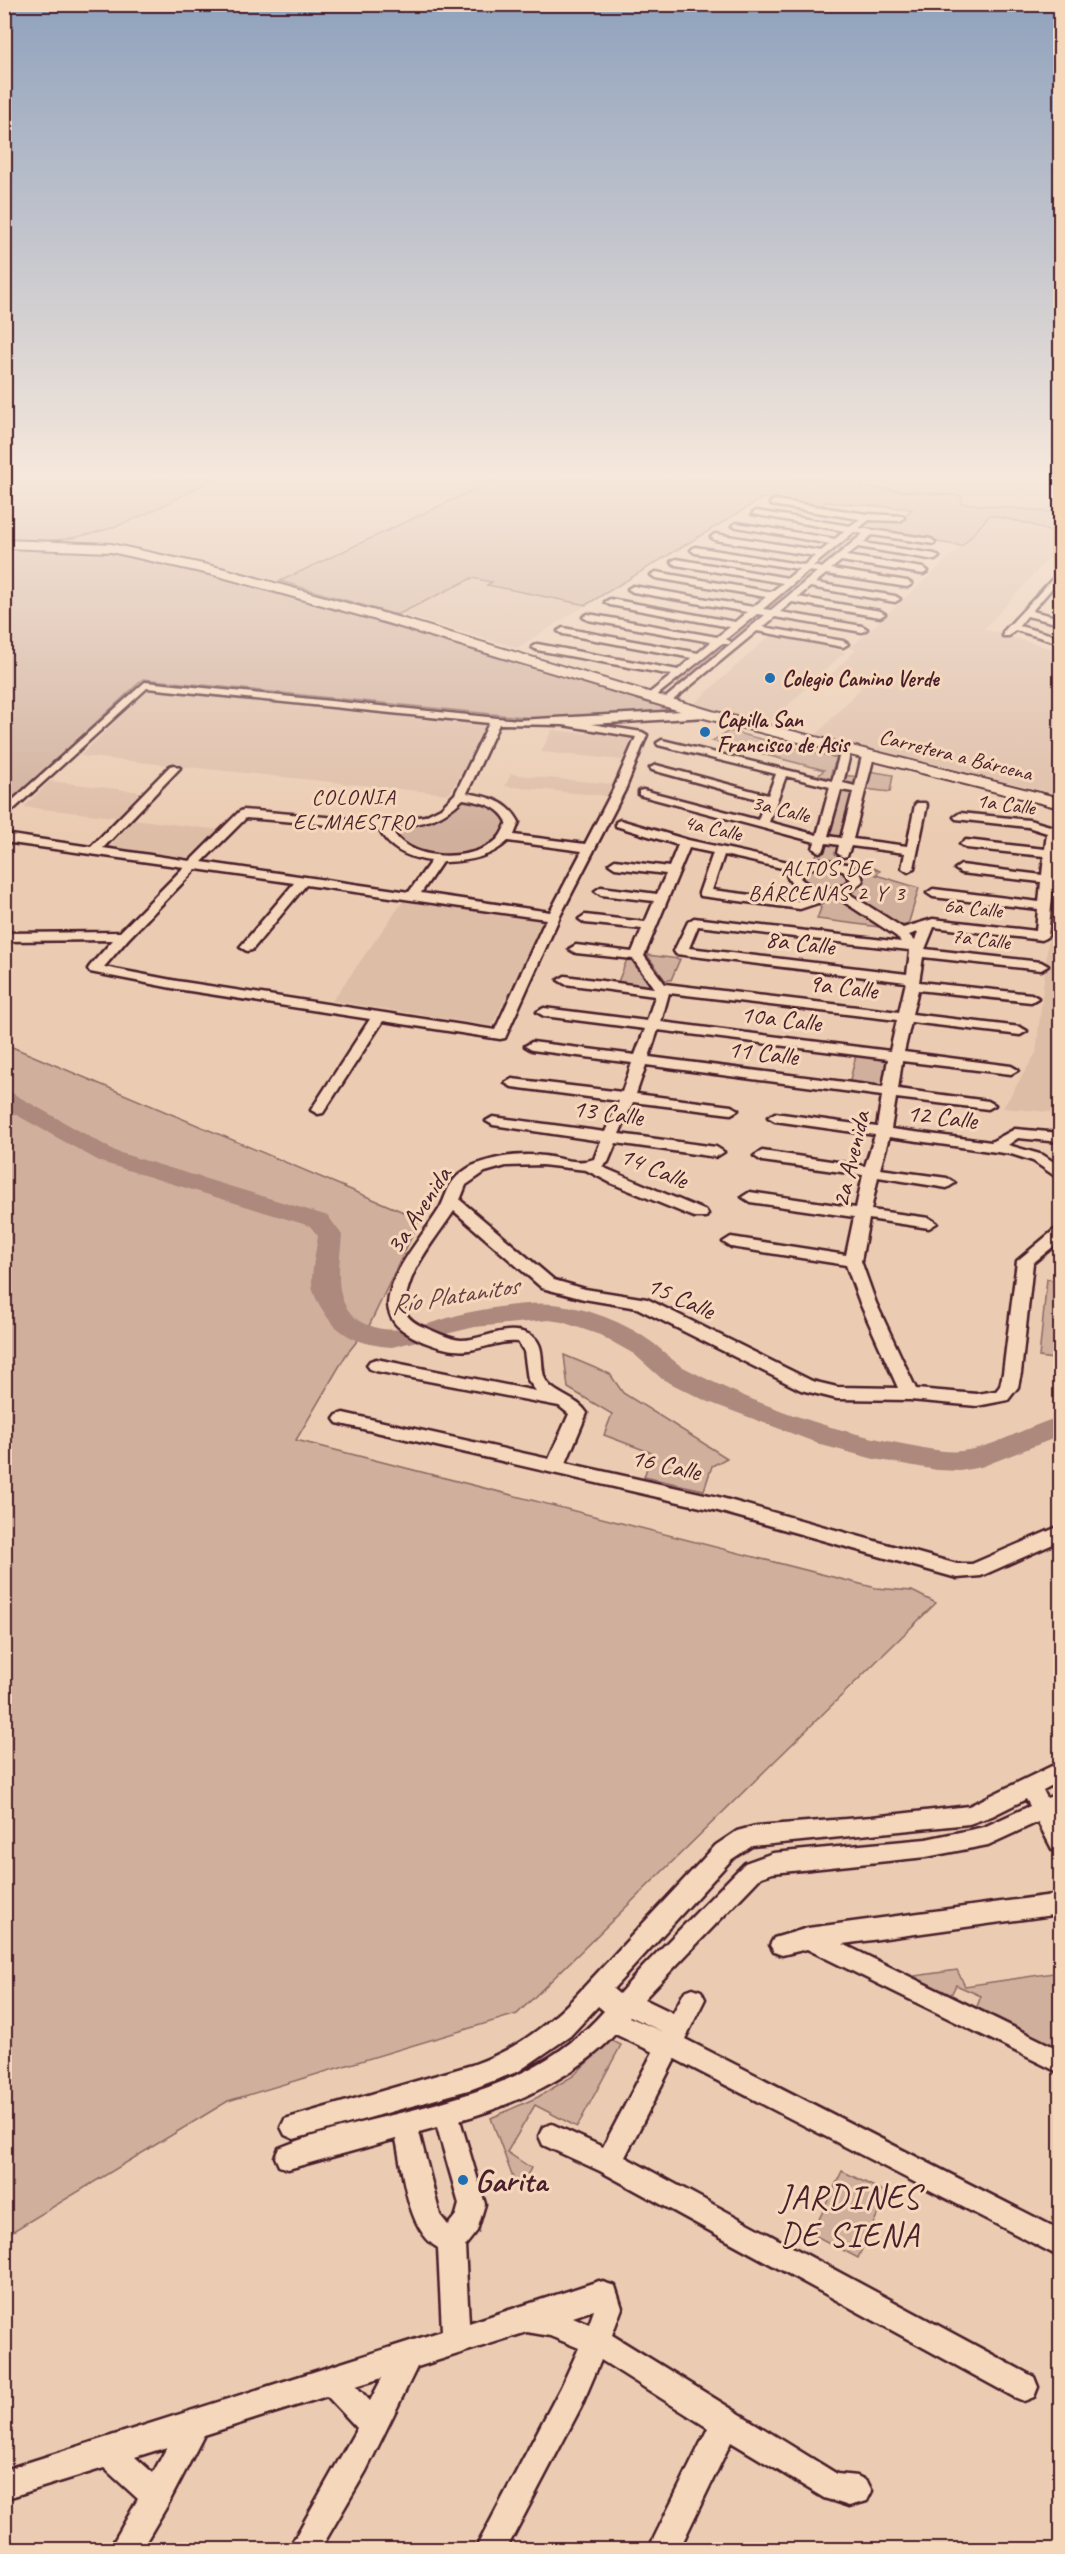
<svg xmlns="http://www.w3.org/2000/svg" width="1065" height="2554" font-family="Caveat,sans-serif">
<style>
.built{fill:#debda7}
.green{fill:#d0af9c;stroke:#8d6764;stroke-width:1.5}
.lines{fill:none;stroke-linecap:round;stroke-linejoin:round}
.river{fill:#ac887d;fill-rule:evenodd}
.street-casing{stroke:#4a1f2b;stroke-width:5}
.primary-casing{stroke:#4a1f2b;stroke-width:4}
.street{fill:#f5d7bb;fill-rule:evenodd}
.primary{fill:#f5d7bb;fill-rule:evenodd}
.poi-dot{fill:#1f6fb2;stroke:#f5d7bb;stroke-width:2}
.labels{text-anchor:middle;stroke-width:6;stroke-linejoin:round;paint-order:stroke}
.far-poi-label{font-size:22px;font-weight:bold;fill:#4a1f2b;stroke:#f5d7bb;text-anchor:start}
.far-street-label{font-size:22px;fill:#4a1f2b;stroke:#f5d7bb}
.far-neighbourhood-label{font-size:22px;letter-spacing:1.5px;fill:#4a1f2b;stroke:#f5d7bb}
.street-label{font-size:26px;fill:#4a1f2b;stroke:#f5d7bb}
.water-label{font-size:27px;font-style:italic;fill:#673e44;stroke:#f5d7bb}
.near-poi-label{font-size:32px;font-weight:bold;fill:#4a1f2b;stroke:#f5d7bb;text-anchor:start}
.near-neighbourhood-label{font-size:33px;letter-spacing:1.5px;fill:#4a1f2b;stroke:#f5d7bb}
</style>
<rect width="100%" height="100%" fill="#ebccb2"/>
<filter id="ink" filterUnits="userSpaceOnUse"><feTurbulence type="fractalNoise" baseFrequency=".0167" numOctaves="2"/><feDisplacementMap in="SourceGraphic" scale="12" xChannelSelector="R" yChannelSelector="G"/><feConvolveMatrix kernelMatrix="1 2 1 2 8 2 1 2 1" color-interpolation-filters="sRGB"/></filter>
<g filter="url(#ink)">
<!-- built -->
<g class="built">
<path d="M213,478H499L280,581L138,548L111,543L58,541L138,519L163,507Z"/>
<path d="M865,478H1060V513L961,503L963,497L861,487Z"/>
<path d="M989,515L1030,524L1060,536V546L984,629L1060,651V795L816,735L862,687L826,679L856,650L850,648L963,545Z"/>
<path d="M472,578L493,582L489,585L586,605L517,648L399,614Z"/>
<path d="M777,634L845,652L768,724L694,704L767,638Z"/>
<path d="M149,688L492,724L449,794L80,756Z"/>
<path d="M552,730L633,737L623,760L541,752Z"/>
<path d="M511,774L546,778L612,784L607,796L505,786Z"/>
<path d="M50,781L141,792L116,817L24,807Z"/>
<path d="M1059,815H1060V1113L1003,1108L1036,1053L1060,830Z"/>
<path d="M133,819L220,830L191,860L108,849Z"/>
<path d="M404,900L545,919L492,1026L332,1001Z"/>
</g>
<!-- green -->
<g class="green">
<path d="M4,478H213C148,517 83,549 5,540Z"/>
<path d="M499,478H865L861,487L963,496L961,503L1060,513V536L1030,524L990,515L962,546L860,530L872,519L900,520L912,509L825,502L819,508L763,498L586,605L487,585L492,582L472,578L399,614H393L280,581Z"/>
<path d="M852,530L869,533L688,684L670,681Z"/>
<path d="M5,548L91,550L150,560L255,586L674,708L671,710L543,719L143,679L5,807Z"/>
<path d="M729,731L837,758L831,773L837,774L835,782L814,779L824,770L712,741Z"/>
<path d="M869,771L893,775L890,792L865,789Z"/>
<path d="M840,775L861,777L840,865L872,867L880,871L876,875L919,888L908,925L897,926L842,892L857,877L837,891L802,887L794,871L814,863Z"/>
<path d="M460,795L499,805L512,830L478,855L439,858L404,850L384,826L428,819Z"/>
<path d="M820,892L836,893L887,928L817,919L821,908L815,902Z"/>
<path d="M647,955L680,959L671,980H665Z"/>
<path d="M628,957H635L655,987L618,982Z"/>
<path d="M5,1044L420,1219L369,1326L346,1355L296,1440L876,1588L912,1591L936,1603L517,2014L228,2101L5,2236Z"/>
<path d="M856,1055L891,1060L884,1089L849,1084Z"/>
<path d="M1047,1279L1060,1281V1360L1039,1357Z"/>
<path d="M564,1355L610,1374L623,1393L727,1458L712,1466L704,1490L644,1477L652,1453L604,1435L612,1414L568,1388Z"/>
<path d="M957,1970L965,1986L1060,1972V2048L976,2009L981,1996L956,1985L950,1997L908,1977Z"/>
<path d="M611,2040L621,2045L577,2127L535,2105L507,2152L531,2168L518,2192L491,2118L538,2097L573,2076Z"/>
<path d="M842,2171L887,2193L858,2258L812,2234Z"/>
</g>
<g class="lines">
<!-- river -->
<path class="river" d="M4,1091L12,1093L117,1152L328,1216L342,1235C340,1265 330,1304 362,1322C398,1342 439,1317 476,1311C504,1306 538,1300 566,1306C595,1311 629,1325 653,1343C664,1351 673,1362 685,1368C753,1404 832,1432 908,1445C925,1448 944,1453 962,1451C995,1447 1027,1426 1060,1417V1436L981,1467L960,1471L937,1470L874,1459L825,1446L706,1401L662,1379L634,1354L600,1335L562,1322L549,1320L475,1327L392,1347C362,1345 337,1336 322,1309C317,1301 312,1292 312,1282C312,1267 316,1251 318,1236L310,1226L101,1162L4,1108Z"/>
<!-- street casing -->
<g class="street-casing">
<g id="street">
<path d="M774,500L867,514L903,516L904,518L900,521L869,520L859,528L931,539L935,542L934,544L872,535L863,543L935,554L939,557L935,560L858,547L846,556L923,568L928,571L923,574L841,561L831,569L907,581L912,584L907,587L826,574L815,583L895,596L900,599L895,602L810,587L798,597L880,611L885,614L880,617L792,602L780,612L862,626L867,629L862,632L775,617L763,627L843,641L848,644L843,647L757,631L667,705L662,702L663,700L765,615L757,614L726,639L731,642L729,644H721L651,700L647,699V695L672,675L537,650L532,647L537,644L678,670L692,658L563,634L558,631L563,628L698,653L711,642L588,620L583,617L588,614L717,637L730,627L610,605L605,602L610,599L735,622L747,612L633,592L628,589L633,586L753,607L766,597L656,578L651,575L656,572L771,592L783,583L676,565L671,562L676,559L788,578L799,569L695,553L691,550L695,547L804,565L815,556L715,540L711,537L715,534L821,551L830,544L732,526L736,523L835,539L845,531L752,514L756,511L850,526L860,519L771,505L770,503ZM854,532L863,534L822,568L813,566ZM808,571L817,572L771,610L763,609Z"/>
<path d="M1060,571V579L1032,611L1060,618V624L1027,616L1019,626L1060,637V643L1015,630L1009,636H1003V632Z"/>
<path d="M145,682L518,720L682,711H706L711,714L706,717L591,724L642,732L647,735L625,790L560,916L505,1038L500,1039L383,1021L323,1113L318,1114L311,1110L370,1019L177,989L90,972L88,969L90,966L113,940L4,941V933L120,932L184,867L4,842V834L91,847L170,766L174,765L180,768L178,770L103,848L190,861L239,812L243,810L384,822L425,816L441,808L455,794L489,723L147,688L4,818V808ZM499,724L563,725L636,737L613,790L585,844L514,835L519,822C508,801 489,797 467,793ZM463,799C480,802 499,805 507,822C503,831 500,839 491,844C464,862 406,861 391,828C422,823 439,822 463,799ZM246,818L379,829C389,850 409,858 431,861L409,892L202,862ZM508,841L582,851L550,912L421,893L442,862C466,862 490,858 508,841ZM196,869L294,883L240,947L247,951L252,950L306,885L546,919L495,1030L177,981L104,967L128,939Z"/>
<path d="M662,740L832,781L841,750L846,747L851,750L843,783L855,786L862,756L868,753L872,754L874,756L853,839L907,846L915,805L917,803H925L927,805L914,868L908,872L902,868L905,853L851,846L847,856L843,857L837,853L839,845L826,843L823,851L819,852L813,848L815,842L639,795V791L643,790L758,820L765,801L652,770L650,768L656,765L768,795L776,774L658,745L657,743ZM786,776L830,787L817,835L769,822ZM841,790L853,792L841,838L828,836Z"/>
<path d="M960,813L1029,820L1057,828L1059,831L1048,936L1042,940L934,927L925,949L1041,962L1048,966L1041,970L923,957L919,982L1031,994L1038,998L1031,1002L918,990L912,1014L1020,1027L1027,1031L1020,1035L911,1022L904,1052L1011,1066L1018,1070L1011,1074L902,1061L898,1089L988,1101L995,1105L988,1109L896,1098L891,1129L991,1142L1015,1129L1060,1133V1142L1018,1138L1008,1145L1043,1155L1060,1166V1178L1055,1176L1033,1161L1011,1154L889,1137L880,1169L947,1178L955,1183L947,1188L878,1177L871,1210L929,1218L937,1223L929,1228L869,1219L861,1261L876,1303L916,1389L977,1394L996,1391L1000,1386L1003,1373L1017,1261L1054,1230L1060,1228V1241L1033,1263L1021,1373L1018,1387L1008,1400L977,1406L910,1400L837,1399L801,1390L637,1308L584,1299L542,1288L454,1211C435,1240 403,1275 405,1312C410,1321 418,1325 426,1328C438,1333 449,1339 461,1340C484,1340 505,1324 528,1334C547,1341 539,1364 545,1379C553,1395 577,1397 587,1413L566,1463L718,1497L957,1564H972L1060,1526V1541L981,1576L957,1578L718,1511L337,1423L334,1419L337,1415L343,1413L549,1459L569,1414L559,1406L376,1371L370,1369L367,1365L370,1361L376,1359L536,1391L528,1380L524,1351L518,1342C501,1340 485,1348 469,1350C447,1353 416,1341 400,1328C393,1323 388,1313 388,1304C390,1271 423,1236 440,1208C445,1199 447,1188 454,1180C459,1174 465,1170 472,1166C494,1157 520,1153 544,1156C560,1158 578,1165 594,1159L601,1141L493,1125L486,1121L493,1117L605,1132L619,1101L512,1087L505,1083L512,1079L622,1092L632,1063L532,1050L525,1046L532,1042L635,1055L645,1029L544,1016L537,1012L544,1008L647,1021L655,996L565,984L558,980L565,976L654,988L633,959L576,953L569,949L576,945L632,952L642,929L585,923L579,919L585,915L645,922L654,901L601,895L595,891L601,887L657,894L666,874L615,868L609,864L615,860L669,867L678,845L616,826V822L620,820L688,840L797,864L821,859L851,865L861,874L863,881L848,893L903,928L933,919L1036,931L1038,909L933,897L927,893L933,889L1039,902L1041,882L961,873L955,869L961,865L1042,875L1044,856L966,848L960,844L966,840L1045,849L1047,833L1028,827L956,819L954,817ZM689,848L713,853L699,893L701,896L800,909L821,902L824,896H835L896,936L901,942L694,918L688,922L674,951L676,954L906,982L899,1012L665,984L644,956ZM724,855L791,870L787,875C790,886 801,890 811,894V897L799,901L712,890ZM821,867L843,871L851,880C836,893 814,891 800,878L806,869ZM698,926L909,950L910,952L907,974L689,948ZM918,932L915,941L909,935ZM669,993L897,1020L890,1051L661,1022ZM658,1030L888,1059L883,1087L649,1057ZM646,1065L882,1096L877,1127L775,1113L768,1117L775,1121L875,1135L865,1166L762,1151L754,1156L762,1161L863,1175L856,1208L750,1192L742,1197L750,1202L854,1217L846,1255L731,1237L723,1242L731,1247L846,1265L860,1303L898,1388L837,1387L812,1381L647,1299L585,1289L554,1280L460,1200L466,1185L485,1172L506,1166L542,1165L586,1170L611,1183L694,1217H706L708,1214L706,1211L602,1167L608,1162L616,1143L716,1157L724,1152L716,1147L619,1134L633,1102L731,1114L738,1110L731,1106L636,1094Z"/>
<path d="M1060,1762V1781L1043,1790L1047,1798L1060,1793V1812L1056,1814L1060,1822V1851L1052,1849L1038,1822L988,1845L926,1857L773,1873L761,1877L644,1999L673,2013L685,1991L693,1988L701,1991L705,1999L685,2039L1060,2230V2257L675,2059L625,2157L1034,2377L1038,2387L1034,2397L1024,2401L1014,2397L600,2171L543,2145L539,2136L543,2127L552,2124L603,2147L653,2052L615,2034C579,2075 512,2106 460,2120L485,2204L477,2231L465,2246L469,2323L599,2281L615,2286L622,2308L612,2335L837,2474L857,2476L867,2481L872,2491L867,2501L849,2506L824,2498L731,2442L679,2550H648L708,2428L601,2360L581,2407L506,2550H475L561,2387L579,2348L550,2336L527,2332L417,2367L366,2471L320,2550H288L357,2428L327,2396L204,2435L167,2506L141,2550H109L138,2499L104,2468L4,2499V2470L442,2331L438,2248C407,2230 403,2172 396,2139L288,2169L279,2166L275,2157L279,2148C389,2105 520,2107 604,2011L598,2006L570,2036L519,2071L472,2089L294,2139L285,2135L281,2127L285,2119L472,2065C512,2051 542,2030 572,2000L716,1845L737,1831L756,1826L872,1817L969,1806ZM1026,1799L1030,1806L984,1827L926,1839L773,1853L745,1863L644,1966L619,1994L613,1989L732,1859L752,1846L969,1824L992,1816ZM630,2016L663,2032L629,2017ZM437,2127L459,2204L456,2215L448,2225L440,2215L419,2132ZM594,2310L589,2324L573,2317ZM382,2378L370,2401L356,2386ZM167,2447L153,2473L135,2457Z"/>
<path d="M1060,1894V1914L843,1944L1060,2050V2073L807,1949L782,1955L774,1952L770,1945L774,1938L808,1928Z"/>
</g>
</g>
<!-- primary casing -->
<g class="primary-casing">
<path id="primary" d="M4,540L111,544L221,568L397,617L712,711L1060,798V808L700,717L387,623L218,576L111,552L4,548Z"/>
</g>
<!-- street -->
<use href="#street" class="street"/>
<!-- primary -->
<use href="#primary" class="primary"/>
</g>
</g>
<!-- sky -->
<linearGradient id="sky" x2="0" y2="1"><stop stop-color="#90a2bd"/><stop offset="0.57" stop-color="#f6e8dc"/><stop offset="1" stop-color="#f6e8dc" stop-opacity="0"/></linearGradient>
<rect width="1065" height="835" fill="url(#sky)"/>
<!-- markers -->
<g class="poi-dot">
<circle cx="770" cy="678" r="6"/>
<circle cx="705" cy="732" r="6"/>
<circle cx="463" cy="2180" r="6"/>
</g>
<g class="labels">
<!-- far-poi labels -->
<g class="far-poi-label">
<text x="782" y="686">Colegio Camino Verde</text>
<text x="717" y="727">Capilla San<tspan x="717" dy="25">Francisco de Asis</tspan></text>
</g>
<!-- far-street labels -->
<g class="far-street-label">
<text transform="translate(956 754) rotate(14)" y="8">Carretera a Bárcena</text>
<text transform="translate(1006 803) rotate(8)" y="8">1a Calle</text>
<text transform="translate(781 808) rotate(14)" y="8">3a Calle</text>
<text transform="translate(713 827) rotate(13)" y="8">4a Calle</text>
<text transform="translate(973 907) rotate(6)" y="8">6a Calle</text>
<text transform="translate(981 938) rotate(7)" y="8">7a Calle</text>
</g>
<!-- far-neighbourhood labels -->
<g class="far-neighbourhood-label">
<text x="354" y="804">COLONIA<tspan x="354" dy="25">EL MAESTRO</tspan></text>
<text x="827" y="875">ALTOS DE<tspan x="827" dy="25">BÁRCENAS 2 Y 3</tspan></text>
</g>
<!-- street labels -->
<g class="street-label">
<text transform="translate(800 942) rotate(7)" y="9">8a Calle</text>
<text transform="translate(843 986) rotate(7)" y="9">9a Calle</text>
<text transform="translate(781 1018) rotate(7)" y="9">10a Calle</text>
<text transform="translate(763 1052) rotate(7)" y="9">11 Calle</text>
<text transform="translate(608 1112) rotate(8)" y="9">13 Calle</text>
<text transform="translate(942 1116) rotate(7)" y="9">12 Calle</text>
<text transform="translate(850 1159) rotate(-77)" y="9">2a Avenida</text>
<text transform="translate(654 1167) rotate(23)" y="9">14 Calle</text>
<text transform="translate(418 1210) rotate(-57)" y="9">3a Avenida</text>
<text transform="translate(681 1297) rotate(24)" y="9">15 Calle</text>
<text transform="translate(666 1464) rotate(13)" y="9">16 Calle</text>
</g>
<!-- water labels -->
<g class="water-label">
<text transform="translate(454 1295) rotate(-9)" y="9">Río Platanitos</text>
</g>
<!-- near-poi labels -->
<g class="near-poi-label">
<text x="475" y="2191">Garita</text>
</g>
<!-- near-neighbourhood labels -->
<g class="near-neighbourhood-label">
<text x="850" y="2208">JARDINES<tspan x="850" dy="38">DE SIENA</tspan></text>
</g>
</g>
<!-- margin -->
<rect width="1065" height="2554" fill="none" stroke="#f5d7bb" stroke-width="24"/>
<rect x="12" y="12" width="1041" height="2530" fill="none" stroke="#4a1f2b" stroke-width="2" filter="url(#ink)"/>
</svg>
